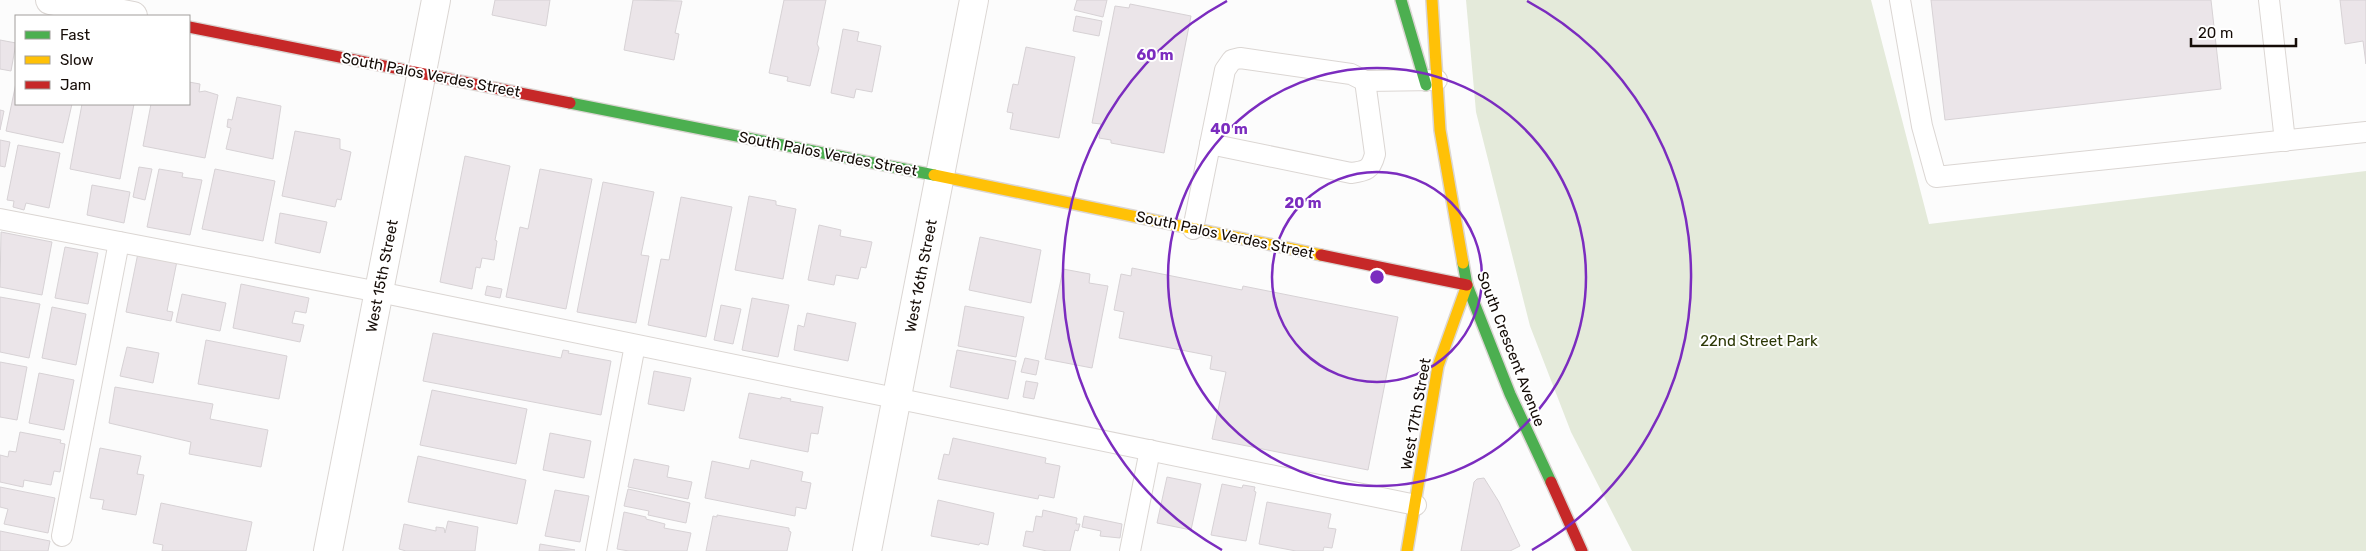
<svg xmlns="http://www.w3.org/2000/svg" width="2366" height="551" font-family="Rubik,sans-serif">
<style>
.green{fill:#e4eada}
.building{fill:#ebe5e9;stroke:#d7d2d5}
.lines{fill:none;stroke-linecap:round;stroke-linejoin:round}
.lane-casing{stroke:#dbd6d3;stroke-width:22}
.street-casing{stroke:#dbd6d3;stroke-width:30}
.fast-casing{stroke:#dbd6d3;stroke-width:14}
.slow-casing{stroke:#dbd6d3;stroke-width:14}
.jam-casing{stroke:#dbd6d3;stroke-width:14}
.lane{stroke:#fff;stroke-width:20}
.street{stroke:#fff;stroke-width:28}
.fast{stroke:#4caf50;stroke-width:11}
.slow{stroke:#ffc107;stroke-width:11}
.jam{stroke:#c62828;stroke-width:11}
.ring{fill:none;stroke:#7b2cbf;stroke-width:2.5}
.labels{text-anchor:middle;stroke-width:4;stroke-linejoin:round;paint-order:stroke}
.street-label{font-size:15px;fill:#150c07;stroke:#fff}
.park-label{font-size:15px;fill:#2c3806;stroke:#fff}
.centre{fill:#7b2cbf;stroke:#fff;stroke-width:2.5}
.ring-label{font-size:15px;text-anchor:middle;font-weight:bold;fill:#7b2cbf;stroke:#fff;stroke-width:4;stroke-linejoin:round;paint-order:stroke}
</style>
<rect width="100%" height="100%" fill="#fcfcfc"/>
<!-- green -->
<path class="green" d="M1466,0H1871L1929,224L2366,171V551H1632L1571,432L1530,326L1476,112Z"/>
<!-- building -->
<g class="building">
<path d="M495,0H550L546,26L492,15Z"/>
<path d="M633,0L682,1L675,33L679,34L674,60L624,50Z"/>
<path d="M784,0H826L817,44L819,48L810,86L787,81L788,77L769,73Z"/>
<path d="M1077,0H1107L1103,17L1074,10Z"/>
<path d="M1931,0H2211L2221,89L1945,120Z"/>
<path d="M2340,0H2366V64L2363,41L2345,44Z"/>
<path d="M1130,4L1191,16L1164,153L1111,143V140L1099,138L1101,124L1092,123L1115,6L1129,8Z"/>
<path d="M1076,16L1102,21L1099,36L1073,31Z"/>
<path d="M843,29L859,32L857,41L881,46L872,92L856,89L854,98L831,93Z"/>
<path d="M0,40L16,43L11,71L0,69Z"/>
<path d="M1026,47L1075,57L1059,138L1010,129L1013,113L1007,112L1013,84L1018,85Z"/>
<path d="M189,82L200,84L199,92L205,91L218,95L205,158L143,146L151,104H189Z"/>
<path d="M16,83V104H72L63,143L6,131Z"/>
<path d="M237,97L281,106L273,159L226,149L231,128L227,127L228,119L232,120Z"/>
<path d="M82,104H134L120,179L70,169Z"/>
<path d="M0,110L4,111L0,130Z"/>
<path d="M295,131L340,139V149L351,152L341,200L337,199L335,207L282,196Z"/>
<path d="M0,140L10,142L5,167L0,166Z"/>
<path d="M18,145L60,153L49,208L26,203L24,210L13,207L14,201L7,200Z"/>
<path d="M465,156L510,166L495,240L497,241L494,260L482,258L480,268L476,267L472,289L440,282Z"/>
<path d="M139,167L152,169L145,200L133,197Z"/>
<path d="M159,169L183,173L182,177L202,180L190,235L147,227Z"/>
<path d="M215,169L275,181L263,241L202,229Z"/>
<path d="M540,169L592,179L566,309L506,297L520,227L528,229Z"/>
<path d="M603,182L654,192L641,255L649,256L636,323L577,312Z"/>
<path d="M92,185L130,192L124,223L87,215Z"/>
<path d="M749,196L776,201V205L796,209L783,279L735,270Z"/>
<path d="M681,197L732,207L706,337L648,325L661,259L669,260Z"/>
<path d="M280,213L327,222L320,253L275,243Z"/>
<path d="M819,225L841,230L840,236L872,242L866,268L861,267L858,279L836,275L834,285L808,280Z"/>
<path d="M1,232L52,242L42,295L0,287Z"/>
<path d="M980,237L1041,250L1031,303L969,290Z"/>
<path d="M65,247L98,253L88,304L55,298Z"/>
<path d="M138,253L177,261L167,311L173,312L171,321L126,312Z"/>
<path d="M1132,268L1242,290L1243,286L1398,317L1368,470L1212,439L1226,372L1210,369L1212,356L1119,338L1124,312L1114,310L1121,274L1131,276Z"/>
<path d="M1063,269L1090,274L1089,283L1108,286L1092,368L1045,359Z"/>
<path d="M241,284L309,298L306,313L295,311L292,323L304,325L300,342L233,328Z"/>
<path d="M487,286L502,289L500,298L485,295Z"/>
<path d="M182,294L226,303L220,331L176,322Z"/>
<path d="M0,297L40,304L29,358L0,352Z"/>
<path d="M752,298L789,305L778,357L742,350Z"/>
<path d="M721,305L741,309L733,344L714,340Z"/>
<path d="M965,306L1024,317L1016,357L958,346Z"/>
<path d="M52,307L86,314L76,365L42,358Z"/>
<path d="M807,313L856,323L848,361L794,350L798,325L804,327Z"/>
<path d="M433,333L561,358L563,350L569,351L568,353L611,361L601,415L423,381Z"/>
<path d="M206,340L287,356L279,399L198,384Z"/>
<path d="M127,347L159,353L153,383L120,376Z"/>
<path d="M957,350L1016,361L1008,399L950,387Z"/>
<path d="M1025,358L1039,361L1036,375L1021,372Z"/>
<path d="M0,362L27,367L17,420L0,417Z"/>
<path d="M654,371L691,378L684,411L648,404Z"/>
<path d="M39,373L74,380L64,430L29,423Z"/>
<path d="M1026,381L1038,383L1034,399L1023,397Z"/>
<path d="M115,387L213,404L210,419L268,430L261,467L189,454L191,442L109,423Z"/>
<path d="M432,390L527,409L516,464L420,445Z"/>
<path d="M749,393L781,399V397L791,399L790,401L823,407L818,434L811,433L808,452L739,438Z"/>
<path d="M20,432L61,440L60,443L65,444L60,472L54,471L51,485L24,480L23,487L0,482V455L8,457L9,451L16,452Z"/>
<path d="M550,433L591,441L584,478L543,470Z"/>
<path d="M953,438L1046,458L1045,463L1060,466L1054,498L1039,495L1038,499L938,479L944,454L949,455Z"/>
<path d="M100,448L141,456L137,474L144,475L136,515L102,509L104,500L90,498Z"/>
<path d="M418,456L526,480L517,524L408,502Z"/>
<path d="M634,459L669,466L667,477L692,482L688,499L628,487Z"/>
<path d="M751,460L803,472L801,481L811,483L806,509L796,507L795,516L705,498L712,461L749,469Z"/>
<path d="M1167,477L1201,484L1191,530L1157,523Z"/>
<path d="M1484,478L1499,502L1520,546L1510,551H1461L1474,482L1477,479Z"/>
<path d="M1222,484L1242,488L1243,485L1255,487L1254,491L1256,492L1246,541L1211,535Z"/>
<path d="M0,487L55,498L48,533L4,524L8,509L0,507Z"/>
<path d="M628,489L690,503L686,523L648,515L649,511L624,506Z"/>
<path d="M555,490L589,496L580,542L545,536Z"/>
<path d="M938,500L994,513L988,545L980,543L979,545L931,536Z"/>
<path d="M1267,502L1331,514L1328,528L1336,529L1332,548L1324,547L1323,551H1296L1259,544Z"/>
<path d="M161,503L252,522L246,551H162L163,545L153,543Z"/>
<path d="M1043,510L1077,518L1076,524H1080L1078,531L1075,530L1070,551H1047L1023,546L1026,531L1033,532L1036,516L1042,517Z"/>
<path d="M624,512L646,517V519L665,524L664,528L691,533L687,551H629L617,549Z"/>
<path d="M717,515L789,528V531L791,532L787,551H706L713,516L717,517Z"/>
<path d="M1084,516L1122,524L1120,538L1100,536L1101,531L1082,527Z"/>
<path d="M448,521L478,527L475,551H406L399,549L404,524L436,531V527L444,528L445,533Z"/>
<path d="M0,531L50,541L48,551H0Z"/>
<path d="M540,544L575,550L539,551Z"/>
</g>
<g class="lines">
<!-- lane casing -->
<g class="lane-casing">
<g id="lane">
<path d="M1900,0L1922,126L1936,177L2366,132"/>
<path d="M2269,0L2285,141"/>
<path d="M1210,144L1351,173C1366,171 1371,170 1375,154L1365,81"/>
<path d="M0,219L379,292L1416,505"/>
<path d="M1193,229L1225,70L1232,60L1240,58L1351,74L1365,81L1437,80"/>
<path d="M62,536L119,242"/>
<path d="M596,551L635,345"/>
<path d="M1130,551L1150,450"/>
</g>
</g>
<!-- street casing -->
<g class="street-casing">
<g id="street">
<path d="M50,0L133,16"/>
<path d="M328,551L436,0"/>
<path d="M867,551L974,0"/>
</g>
</g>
<!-- fast casing -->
<g class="fast-casing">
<g id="fast">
<path d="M1401,0L1426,85"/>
<path d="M570,103L934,175"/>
<path d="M1463,263L1467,285L1510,394L1551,482"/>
</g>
</g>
<!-- slow casing -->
<g class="slow-casing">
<g id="slow">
<path d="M1432,0L1440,130L1463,263"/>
<path d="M934,175L1321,255"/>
<path d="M1407,551L1438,366L1467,285"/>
</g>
</g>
<!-- jam casing -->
<g class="jam-casing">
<g id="jam">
<path d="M189,27L570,103"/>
<path d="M1321,255L1467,285"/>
<path d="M1551,482L1582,551"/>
</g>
</g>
<!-- lane -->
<use href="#lane" class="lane"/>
<!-- street -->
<use href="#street" class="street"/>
<!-- fast -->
<use href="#fast" class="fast"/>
<!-- slow -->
<use href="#slow" class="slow"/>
<!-- jam -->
<use href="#jam" class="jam"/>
</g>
<!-- distance rings -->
<g class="ring">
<circle cx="1377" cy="277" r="105"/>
<circle cx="1377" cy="277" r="209"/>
<path d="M1222 550A314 314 0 0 1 1227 1M1527 1A314 314 0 0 1 1532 550"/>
</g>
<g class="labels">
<!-- street labels -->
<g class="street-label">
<text transform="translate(431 75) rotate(11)" y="5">South Palos Verdes Street</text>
<text transform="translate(828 154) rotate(11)" y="5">South Palos Verdes Street</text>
<text transform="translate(1225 235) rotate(12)" y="5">South Palos Verdes Street</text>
<text transform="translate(382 276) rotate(-79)" y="5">West 15th Street</text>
<text transform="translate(921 276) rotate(-79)" y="5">West 16th Street</text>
<text transform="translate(1511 349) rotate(69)" y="5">South Crescent Avenue</text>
<text transform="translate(1416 414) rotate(-80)" y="5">West 17th Street</text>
</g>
<!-- park labels -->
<g class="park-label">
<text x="1759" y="346">22nd Street Park</text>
</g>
</g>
<circle cx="1377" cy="277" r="8" class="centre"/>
<g class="ring-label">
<text x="1155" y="60">60 m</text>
<text x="1229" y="134">40 m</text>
<text x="1303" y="208">20 m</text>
</g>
<!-- legend -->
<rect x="15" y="15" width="175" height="90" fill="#ffffff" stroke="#a19e9c"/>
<rect x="25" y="31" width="25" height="8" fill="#4caf50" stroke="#a19e9c"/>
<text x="60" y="40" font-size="15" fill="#150c07">Fast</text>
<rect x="25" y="56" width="25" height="8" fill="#ffc107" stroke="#a19e9c"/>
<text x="60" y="65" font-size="15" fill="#150c07">Slow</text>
<rect x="25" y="81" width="25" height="8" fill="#c62828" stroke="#a19e9c"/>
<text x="60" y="90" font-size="15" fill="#150c07">Jam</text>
<!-- scale -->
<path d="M2191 38v8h105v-8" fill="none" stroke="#150c07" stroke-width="2.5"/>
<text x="2198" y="38" font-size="15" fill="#150c07" stroke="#ffffff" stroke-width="4" paint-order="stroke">20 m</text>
</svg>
